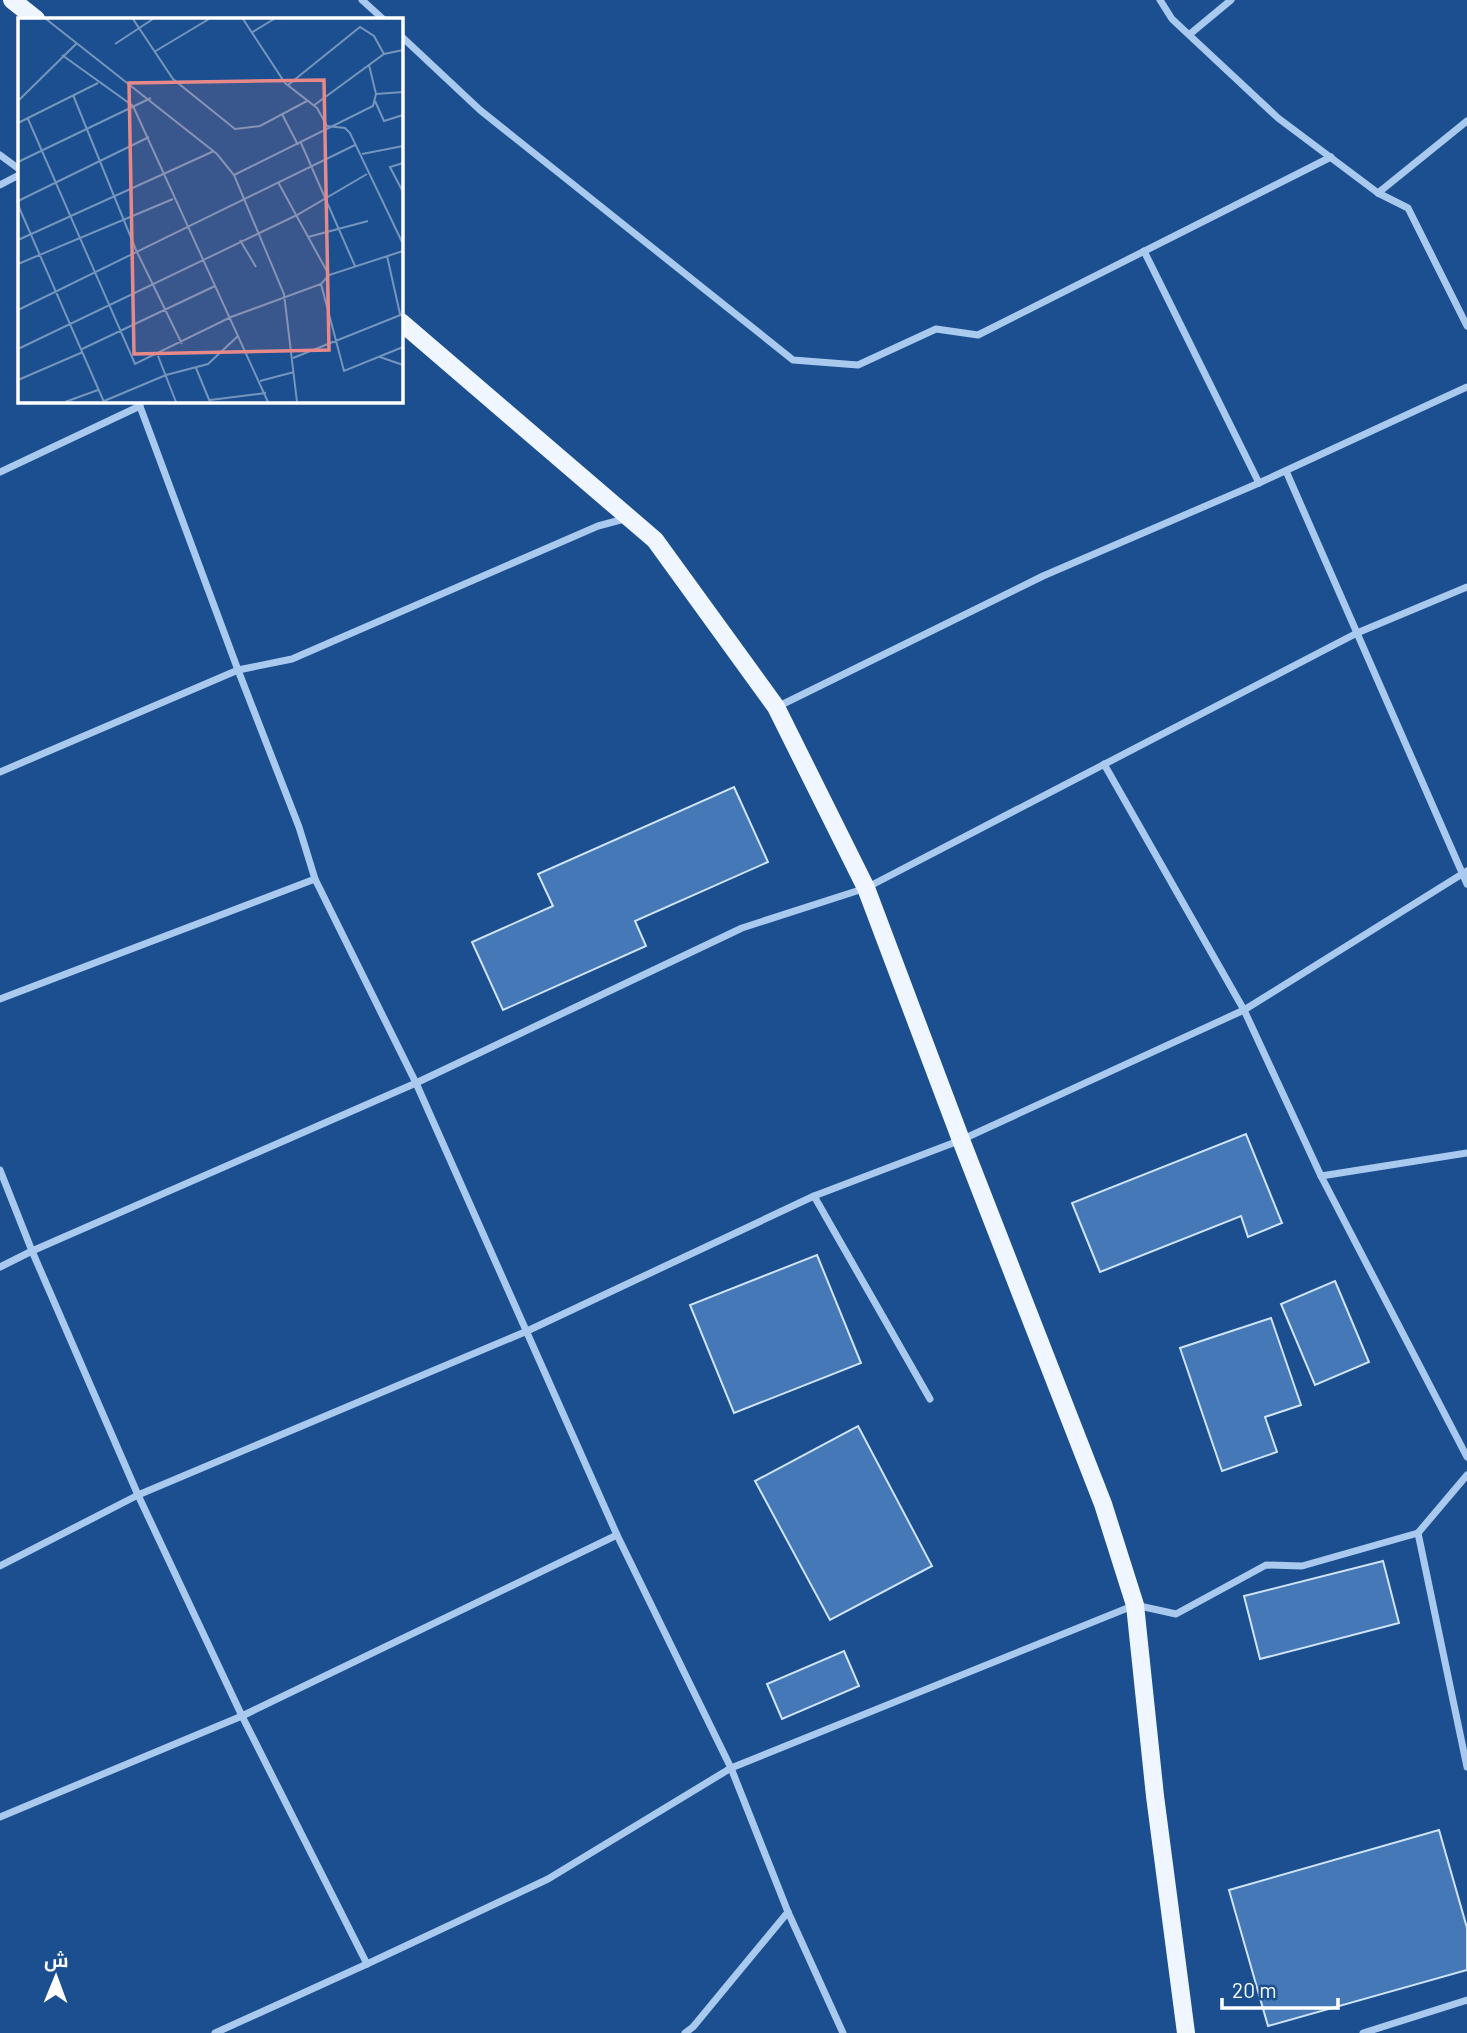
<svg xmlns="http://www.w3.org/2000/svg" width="1467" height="2033" font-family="Barlow,Cairo,sans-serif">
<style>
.building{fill:#4478b7;stroke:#cfe3fa;stroke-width:2}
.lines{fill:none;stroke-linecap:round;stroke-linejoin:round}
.street{stroke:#a9c9ee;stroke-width:7}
.primary{stroke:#f0f6ff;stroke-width:18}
.inset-road{fill:none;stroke:#7695bc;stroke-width:2}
.view{fill:#e88989;fill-opacity:0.15;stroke:#e88989;stroke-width:3.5}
.inset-edge{fill:none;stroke:#fff;stroke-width:3.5}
</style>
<rect width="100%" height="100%" fill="#1b4f8f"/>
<!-- building -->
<g class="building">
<path d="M734,787L768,862L635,921L646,946L503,1010L472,942L553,906L538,874Z"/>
<path d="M1246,1134L1282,1223L1248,1237L1241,1216L1100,1272L1072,1203Z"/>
<path d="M817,1255L861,1363L734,1413L690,1305Z"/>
<path d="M1335,1281L1369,1362L1315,1385L1281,1304Z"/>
<path d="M1271,1318L1301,1405L1265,1417L1277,1452L1222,1471L1180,1348Z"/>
<path d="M858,1426L932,1566L830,1620L755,1481Z"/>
<path d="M1383,1561L1399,1623L1260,1659L1244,1596Z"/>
<path d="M844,1651L859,1686L782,1719L767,1684Z"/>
<path d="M1439,1830L1467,1928V1970L1268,2026L1229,1890Z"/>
</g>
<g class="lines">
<!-- street -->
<g class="street">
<path d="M362,0L383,19"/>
<path d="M1160,0L1172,19L1278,118L1378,193L1408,208L1467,326"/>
<path d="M1190,34L1231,0"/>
<path d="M401,36L480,110L793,360L858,365L936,329L978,335L1331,157"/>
<path d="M0,155L19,169"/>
<path d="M0,185L19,175"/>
<path d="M1378,193L1467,121"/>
<path d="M1144,251L1259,483"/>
<path d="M138,401L238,670L299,827L315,879L416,1083L617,1535L731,1768L788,1912L843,2033"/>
<path d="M1286,471L1467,884"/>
<path d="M0,472L140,406"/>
<path d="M777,707L1043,576L1259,483L1467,387"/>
<path d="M1104,764L1244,1010L1321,1176L1467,1457"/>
<path d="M0,772L238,670L292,659L598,526L628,518"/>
<path d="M0,999L315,879"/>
<path d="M0,1170L32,1251L138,1495L242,1716L367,1964"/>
<path d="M1321,1176L1467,1153"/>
<path d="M814,1196L930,1399"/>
<path d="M0,1267L32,1251L416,1083L742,928L866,888L1357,633L1467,587"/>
<path d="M1418,1533L1467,1767"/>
<path d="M0,1566L138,1495L525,1332L814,1196L961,1140L1244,1010L1467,871"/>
<path d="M0,1817L242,1716L617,1535"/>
<path d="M215,2033L367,1964L548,1879L731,1768L1135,1605L1176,1614L1266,1565L1302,1566L1418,1533L1467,1475"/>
<path d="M685,2033L693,2027L788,1912"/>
<path d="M1363,2033L1467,2000"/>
</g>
<!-- primary -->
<g class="primary">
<path d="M12,0L36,19"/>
<path d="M401,322L655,540L776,707L866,888L961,1140L1103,1504L1135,1605L1155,1796L1186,2033"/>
</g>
</g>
<!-- overview -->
<g transform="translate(18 18)">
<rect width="385" height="385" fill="#1b4f8f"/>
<path class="inset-road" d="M28,1L199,136L216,157L266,276L279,384M115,1L155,61L217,111L242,108L289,83M225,1L267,65L299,90L309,108L327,110L332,115L385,226M233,15L256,1M97,26L135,1M136,34L191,1M44,37L115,88L250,384M270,67L342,9L356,18L366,36M358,76L385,74M55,77L118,232L164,326M0,83L59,25M357,83L366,103L385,97M295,88L366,36L385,32M264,96L280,127M10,101L117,346L213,299L303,266L311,257L385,233M0,105L80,65M283,125L337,248M344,136L385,128M0,144L133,80M385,145L372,149L385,174M216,157L355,88L358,76L351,47M260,164L311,257M0,183L131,119M0,187L86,384M290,219L350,203M0,222L196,133M222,222L238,249M369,238L382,296M0,246L155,181M303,266L326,353L385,329M0,292L337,127M0,331L279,197L349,156M64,331L197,268M140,338L158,384M362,339L385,347M275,340L385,296M178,350L192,384M0,362L65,334M242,363L276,354M192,382L248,375M86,383L148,357L190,346L220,318M47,384L80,372"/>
<path class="view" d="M306,62L311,332L116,336L111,65Z"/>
<rect width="385" height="385" class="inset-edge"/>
</g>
<!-- north arrow -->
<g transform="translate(56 1977) rotate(1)" stroke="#1b4f8f" stroke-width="5" paint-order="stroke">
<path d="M0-5L12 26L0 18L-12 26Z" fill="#ffffff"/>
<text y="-10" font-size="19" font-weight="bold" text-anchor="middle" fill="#ffffff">ش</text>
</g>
<!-- scale -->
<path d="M1222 1998v10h116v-10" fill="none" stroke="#ffffff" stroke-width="3.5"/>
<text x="1232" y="1998" font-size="21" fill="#ffffff" stroke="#1b4f8f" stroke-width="5" paint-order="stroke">20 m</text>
</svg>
